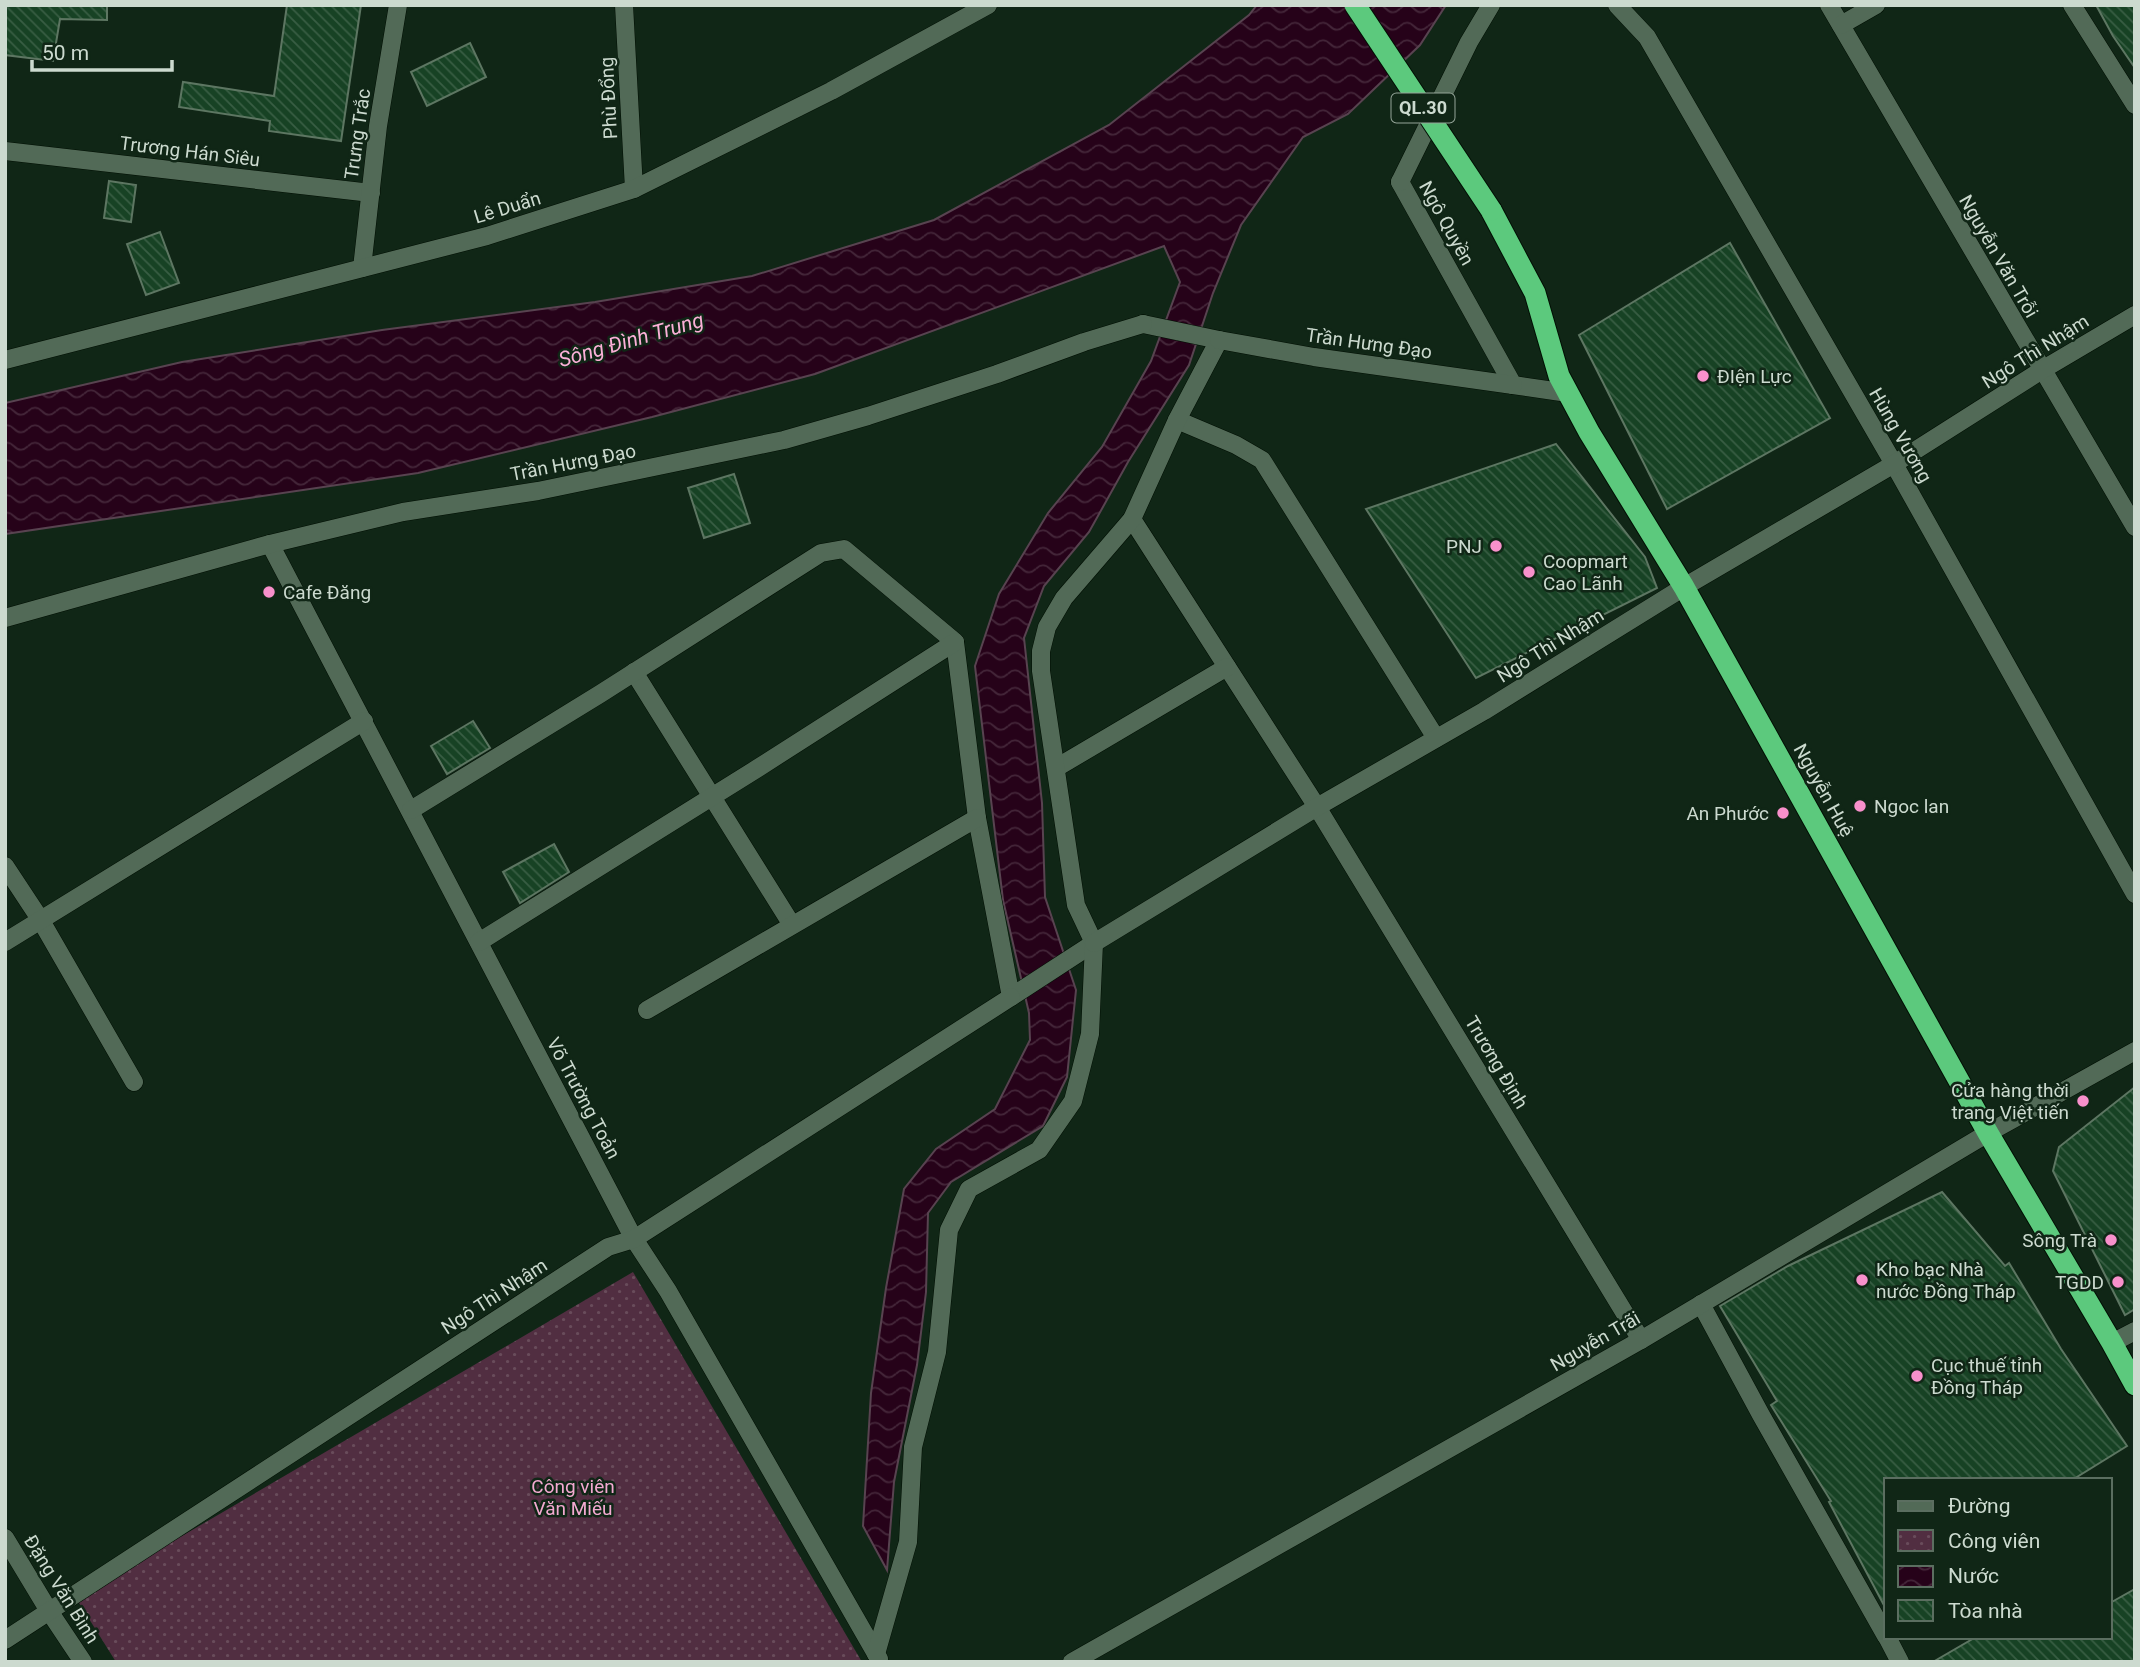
<svg xmlns="http://www.w3.org/2000/svg" width="2140" height="1667" font-family="Roboto,sans-serif">
<style>
.park{fill:url(#park-dots)}
.water{fill:url(#water-waves);stroke:#584350;stroke-width:2}
.building{fill:url(#building-back-hatch);stroke:#5d7662;stroke-width:2}
.lines{fill:none;stroke-linecap:round;stroke-linejoin:round}
.street-casing{stroke:#000f03;stroke-width:19}
.secondary-casing{stroke:#000f03;stroke-width:19}
.highway-casing{stroke:#000f03;stroke-width:23}
.street{stroke:#526a57;stroke-width:18}
.secondary{stroke:#526a57;stroke-width:18}
.highway{stroke:#5cc97d;stroke-width:21}
.highway-bridge-casing{stroke:#000f03;stroke-width:23;stroke-linecap:butt}
.highway-bridge{stroke:#5cc97d;stroke-width:21}
.poi-dot{fill:#f890cb;stroke:#102616;stroke-width:2.5}
.labels{text-anchor:middle;stroke-width:5;stroke-linejoin:round;paint-order:stroke}
.shield{fill:#102616;stroke:#94a498;stroke-width:2}
.shield-label{font-size:18px;font-weight:bold;fill:#ccdacf}
.street-label{font-size:19px;fill:#ccdacf;stroke:#102616}
.poi-label{font-size:19px;fill:#ccdacf;stroke:#102616;text-anchor:start}
.park-label{font-size:19px;fill:#f3a9d1;stroke:#102616}
.water-label{font-size:21px;font-style:italic;fill:#fbb0d8;stroke:#102616}
</style>
<defs>
<pattern id="park-dots" width="8" height="8" patternUnits="userSpaceOnUse" patternTransform="scale(1.75)"><rect width="8" height="8" fill="#512e41"/><path d="M2 2h.1M6 6h.1" fill="none" stroke="#694c5b" stroke-width="1.8" stroke-linecap="round"/></pattern>
<pattern id="water-waves" width="16" height="10" patternUnits="userSpaceOnUse" patternTransform="scale(1.75)"><rect width="16" height="10" fill="#260219"/><path d="M0 5q4-4 8 0t8 0" fill="none" stroke="#442639"/></pattern>
<pattern id="building-back-hatch" width="6" height="6" patternUnits="userSpaceOnUse" patternTransform="scale(1.75)"><rect width="6" height="6" fill="#174224"/><path d="M-1 5l2 2M0 0l6 6M5-1l2 2" fill="none" stroke="#385d43"/></pattern>
</defs>
<rect width="100%" height="100%" fill="#102616"/>
<!-- park -->
<path class="park" d="M633,1272L862,1662H116L76,1598Z"/>
<!-- water -->
<path class="water" d="M1257,5H1446L1420,45L1348,114L1303,137L1241,225L1213,293L1189,365L1128,462L1089,532L1044,586L1024,638L1042,803L1045,897L1076,990L1067,1077L1043,1126L951,1182L928,1213L926,1292L917,1365L894,1482L887,1570L863,1526L871,1393L886,1288L904,1189L936,1149L995,1109L1030,1040L1029,1013L1003,900L975,666L999,594L1048,513L1102,447L1151,361L1180,282L1164,246L815,374L652,417L418,473L5,534V403L182,362L382,330L595,302L752,276L934,220L1109,125L1249,15Z"/>
<!-- building -->
<g class="building">
<path d="M5,5H107V20L60,19L53,61L5,55Z"/>
<path d="M287,5H361L341,141L269,131L270,121L179,107L183,82L274,96Z"/>
<path d="M2096,5H2135V68L2113,36Z"/>
<path d="M470,43L486,77L427,106L411,72Z"/>
<path d="M109,181L136,185L131,222L104,218Z"/>
<path d="M160,232L179,283L146,295L127,244Z"/>
<path d="M1730,243L1830,418L1667,509L1579,335Z"/>
<path d="M1556,444L1645,557L1657,588L1476,678L1366,509Z"/>
<path d="M734,474L750,523L704,538L688,488Z"/>
<path d="M473,721L490,748L447,774L431,746Z"/>
<path d="M554,844L569,872L520,903L503,872Z"/>
<path d="M2135,1087V1309L2125,1315L2053,1171L2059,1147Z"/>
<path d="M1942,1192L2005,1266L2009,1263L2061,1349L2127,1446L2072,1480H1886V1609L1829,1502L1831,1501L1771,1405L1777,1401L1720,1306L1788,1266Z"/>
<path d="M2135,1589V1662H1933L1976,1637H2110V1603Z"/>
</g>
<g class="lines">
<!-- street casing -->
<g class="street-casing">
<g id="street">
<path d="M1617,5L1647,37L1894,464L2135,894"/>
<path d="M1829,5L2135,527"/>
<path d="M2072,5L2135,105"/>
<path d="M1841,25L1876,5"/>
<path d="M5,151L371,193"/>
<path d="M1400,182L1513,385L1568,393"/>
<path d="M362,268L378,126L398,5"/>
<path d="M1177,420L1236,445L1262,460L1436,738"/>
<path d="M1132,519L1317,807L1641,1340"/>
<path d="M270,544L634,1239L668,1291L879,1659"/>
<path d="M634,672L792,925"/>
<path d="M1056,768L1227,667"/>
<path d="M411,810L600,694L821,553L844,549L955,642L977,818L1011,997L1094,943"/>
<path d="M5,866L40,919L134,1082"/>
<path d="M5,942L364,721"/>
<path d="M479,942L758,768L955,642"/>
<path d="M647,1010L977,818"/>
<path d="M1701,1304L1761,1415L1886,1636"/>
<path d="M2112,1343L2135,1331"/>
<path d="M5,1538L49,1611L83,1662"/>
<path d="M1887,1637L1900,1662"/>
<path d="M876,1654L908,1542L913,1447L937,1352L949,1230L969,1189L1039,1150L1073,1101L1090,1034L1094,943L1076,905L1041,671V651L1047,627L1064,598L1132,519L1177,420L1219,340L1143,324"/>
</g>
</g>
<!-- secondary casing -->
<g class="secondary-casing">
<g id="secondary">
<path d="M624,5L634,189"/>
<path d="M1400,182L1469,42L1491,5"/>
<path d="M1219,340L1314,357L1513,385"/>
<path d="M5,360L487,236L634,189L831,91L988,5"/>
<path d="M5,618L270,544L403,512L538,491L784,440L868,416L997,374L1084,342L1143,324"/>
<path d="M1094,943L1317,807L1484,711L1684,587L1894,464L2042,370L2135,315"/>
<path d="M5,1640L608,1247L634,1239L1011,997"/>
<path d="M1072,1662L1641,1340L1988,1133L2135,1051"/>
</g>
</g>
<!-- highway casing -->
<g class="highway-casing">
<path id="highway" d="M1491,210L1535,293L1559,376L1589,432L1684,587L1988,1133L2112,1343L2135,1385"/>
</g>
<!-- street -->
<use href="#street" class="street"/>
<!-- secondary -->
<use href="#secondary" class="secondary"/>
<!-- highway -->
<use href="#highway" class="highway"/>
<!-- highway-bridge casing -->
<g class="highway-bridge-casing">
<path id="highway-bridge" d="M1355,5L1491,210"/>
</g>
<!-- highway-bridge -->
<use href="#highway-bridge" class="highway-bridge"/>
</g>
<!-- markers -->
<g class="poi-dot">
<circle cx="1703" cy="376" r="7"/>
<circle cx="1496" cy="546" r="7"/>
<circle cx="1529" cy="572" r="7"/>
<circle cx="269" cy="592" r="7"/>
<circle cx="1860" cy="806" r="7"/>
<circle cx="1783" cy="813" r="7"/>
<circle cx="2083" cy="1101" r="7"/>
<circle cx="2111" cy="1240" r="7"/>
<circle cx="1862" cy="1280" r="7"/>
<circle cx="2118" cy="1282" r="7"/>
<circle cx="1917" cy="1376" r="7"/>
</g>
<g class="labels">
<!-- shield labels -->
<rect class="shield" x="1391.5" y="93.5" width="63" height="29" rx="5"/>
<g class="shield-label">
<text x="1423" y="114">QL.30</text>
</g>
<!-- street labels -->
<g class="street-label">
<text transform="translate(608 98) rotate(-93)" y="7">Phù Đổng</text>
<text transform="translate(357 134) rotate(-82)" y="7">Trưng Trắc</text>
<text transform="translate(190 151) rotate(7)" y="7">Trương Hán Siêu</text>
<text transform="translate(507 207) rotate(-17)" y="7">Lê Duẩn</text>
<text transform="translate(1447 223) rotate(61)" y="7">Ngô Quyền</text>
<text transform="translate(1999 256) rotate(60)" y="7">Nguyễn Văn Trỗi</text>
<text transform="translate(1369 343) rotate(8)" y="7">Trần Hưng Đạo</text>
<text transform="translate(2035 351) rotate(-32)" y="7">Ngô Thì Nhậm</text>
<text transform="translate(1901 435) rotate(60)" y="7">Hùng Vương</text>
<text transform="translate(573 462) rotate(-11)" y="7">Trần Hưng Đạo</text>
<text transform="translate(1550 645) rotate(-32)" y="7">Ngô Thì Nhậm</text>
<text transform="translate(1824 790) rotate(61)" y="7">Nguyễn Huệ</text>
<text transform="translate(1497 1062) rotate(59)" y="7">Trương Định</text>
<text transform="translate(584 1098) rotate(62)" y="7">Võ Trường Toản</text>
<text transform="translate(494 1296) rotate(-33)" y="7">Ngô Thì Nhậm</text>
<text transform="translate(1595 1341) rotate(-30)" y="7">Nguyễn Trãi</text>
<text transform="translate(62 1589) rotate(58)" y="7">Đặng Văn Bình</text>
</g>
<!-- poi labels -->
<g class="poi-label">
<text x="1717" y="383">ĐIện Lực</text>
<text x="1482" y="553" text-anchor="end">PNJ</text>
<text x="1543" y="568">Coopmart<tspan x="1543" dy="22">Cao Lãnh</tspan></text>
<text x="283" y="599">Cafe Đăng</text>
<text x="1874" y="813">Ngoc lan</text>
<text x="1769" y="820" text-anchor="end">An Phước</text>
<text x="2069" y="1097" text-anchor="end">Cửa hàng thời<tspan x="2069" dy="22">trang Việt tiến</tspan></text>
<text x="2097" y="1247" text-anchor="end">Sông Trà</text>
<text x="1876" y="1276">Kho bạc Nhà<tspan x="1876" dy="22">nước Đồng Tháp</tspan></text>
<text x="2104" y="1289" text-anchor="end">TGDD</text>
<text x="1931" y="1372">Cục thuế tỉnh<tspan x="1931" dy="22">Đồng Tháp</tspan></text>
</g>
<!-- park labels -->
<g class="park-label">
<text x="573" y="1493">Công viên<tspan x="573" dy="22">Văn Miếu</tspan></text>
</g>
<!-- water labels -->
<g class="water-label">
<text transform="translate(631 340) rotate(-16)" y="7">Sông Đình Trung</text>
</g>
</g>
<!-- border -->
<rect width="2140" height="1667" fill="none" stroke="#ccdacf" stroke-width="14"/>
<!-- legend -->
<rect x="1884" y="1478" width="228" height="161" fill="#102616" stroke="#5b6e60" stroke-width="2"/>
<rect x="1898" y="1501" width="35" height="10" fill="#526a57" stroke="#5b6e60" stroke-width="2"/>
<text x="1948" y="1513" font-size="21" fill="#ccdacf">Đường</text>
<rect x="1898" y="1530" width="35" height="21" fill="url(#park-dots)" stroke="#5b6e60" stroke-width="2"/>
<text x="1948" y="1548" font-size="21" fill="#ccdacf">Công viên</text>
<rect x="1898" y="1566" width="35" height="21" fill="url(#water-waves)" stroke="#5b6e60" stroke-width="2"/>
<text x="1948" y="1583" font-size="21" fill="#ccdacf">Nước</text>
<rect x="1898" y="1600" width="35" height="21" fill="url(#building-back-hatch)" stroke="#5b6e60" stroke-width="2"/>
<text x="1948" y="1618" font-size="21" fill="#ccdacf">Tòa nhà</text>
<!-- scale -->
<path d="M32 60v10h140v-10" fill="none" stroke="#ccdacf" stroke-width="3.5"/>
<text x="42" y="60" font-size="21" fill="#ccdacf" stroke="#102616" stroke-width="5" paint-order="stroke">50 m</text>
</svg>
